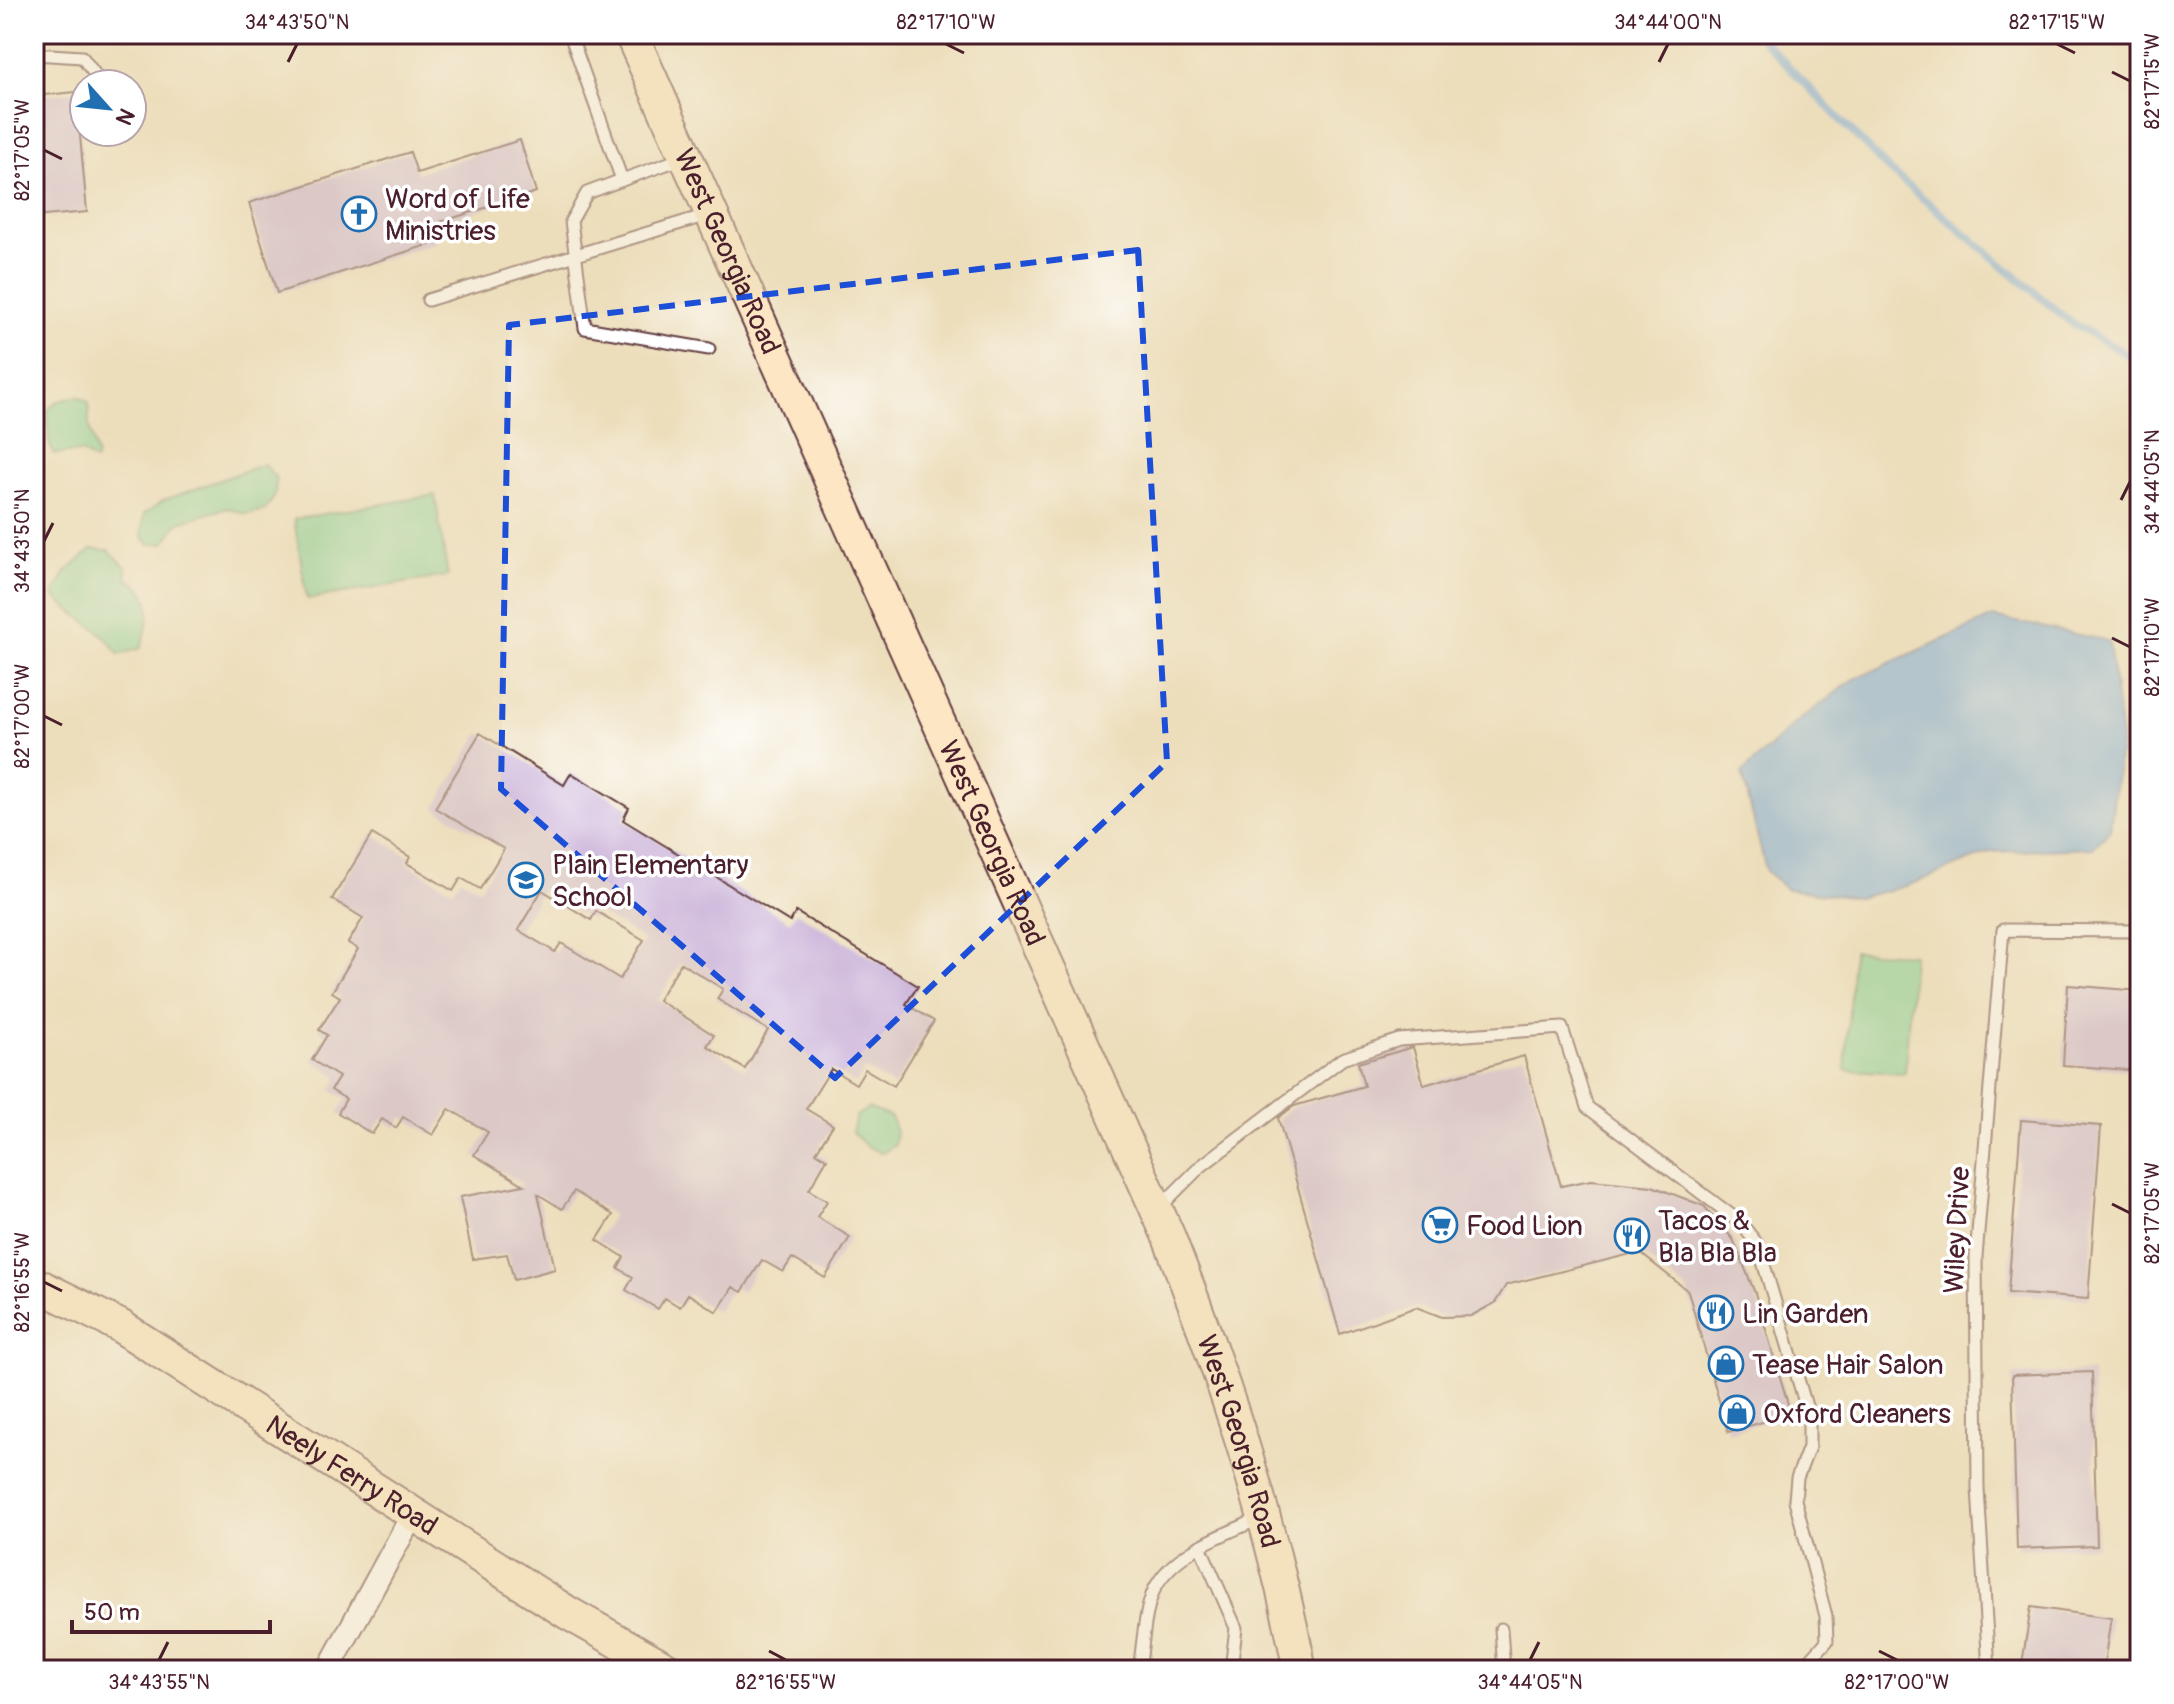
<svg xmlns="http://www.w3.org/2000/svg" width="2174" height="1704" font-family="Pangolin,sans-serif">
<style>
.green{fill:#79cf93;stroke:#62775f;stroke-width:2}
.water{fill:#6fa6dd;stroke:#5c6284;stroke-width:2}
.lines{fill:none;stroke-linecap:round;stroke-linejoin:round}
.stream{stroke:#6fa6dd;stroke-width:8}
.building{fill:#c7aed6;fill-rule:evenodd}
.lane-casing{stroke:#623c41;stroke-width:15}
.street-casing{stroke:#623c41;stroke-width:26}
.secondary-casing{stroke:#623c41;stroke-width:36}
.lane{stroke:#fff;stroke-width:11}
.street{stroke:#fff;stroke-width:22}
.secondary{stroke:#fce6c4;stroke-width:32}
.marked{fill:none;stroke:#1d4ed8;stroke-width:6;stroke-dasharray:16 10;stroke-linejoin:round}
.ticks{fill:none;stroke:#4a1f2b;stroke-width:3}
.labels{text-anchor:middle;stroke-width:7;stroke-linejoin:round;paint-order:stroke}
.poi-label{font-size:28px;fill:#4a1f2b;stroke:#fff;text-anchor:start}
.street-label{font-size:28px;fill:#4a1f2b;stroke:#fff}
.neatline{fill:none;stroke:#4a1f2b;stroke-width:3}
.ticks-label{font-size:20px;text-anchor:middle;fill:#4a1f2b}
</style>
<rect width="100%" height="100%" fill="#fff"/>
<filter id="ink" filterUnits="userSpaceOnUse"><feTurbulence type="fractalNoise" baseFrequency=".0125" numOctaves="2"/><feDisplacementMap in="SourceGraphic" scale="16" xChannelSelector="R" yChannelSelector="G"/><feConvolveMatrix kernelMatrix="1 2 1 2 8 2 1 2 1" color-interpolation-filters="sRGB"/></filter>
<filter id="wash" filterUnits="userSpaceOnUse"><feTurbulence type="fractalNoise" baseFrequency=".006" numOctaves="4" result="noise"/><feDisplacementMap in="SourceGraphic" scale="32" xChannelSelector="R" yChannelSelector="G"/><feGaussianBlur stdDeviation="1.8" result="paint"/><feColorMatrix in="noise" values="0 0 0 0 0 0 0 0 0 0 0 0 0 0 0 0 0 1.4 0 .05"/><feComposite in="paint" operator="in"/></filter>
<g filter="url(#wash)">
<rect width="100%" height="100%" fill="#eddebb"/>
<!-- green -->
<g class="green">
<path d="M77,396L89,402V425L97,457L95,461L81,452L54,454L49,443L47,411L56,402Z"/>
<path d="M264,464L276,478L275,496L265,510L246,514L227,508L179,522L164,543L149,544L142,536L144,514L164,500Z"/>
<path d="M435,495L448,576L307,599L294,519Z"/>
<path d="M92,549L109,550L126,567L127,579C158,593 150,621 141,648L119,655C99,623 76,620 53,595L66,572Z"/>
<path d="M1853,951L1913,954L1905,1073L1845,1070Z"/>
<path d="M868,1108L891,1117L896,1132L894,1146L883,1153L867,1147L852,1132L856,1116Z"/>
</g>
<!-- water -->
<path class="water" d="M1993,617L2109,641L2121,739L2110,830L2093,848L1991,852L1906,886L1857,898L1786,889L1766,871L1742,773L1793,725L1854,679Z"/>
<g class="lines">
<!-- stream -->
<path class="stream" d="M1757,34L1888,169L2069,321L2140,362"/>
</g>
<g id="blocks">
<!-- building -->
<g class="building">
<path d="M76,92L87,212L34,217V96Z"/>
<path d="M520,140L536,192L431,225L437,242L277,293L249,203L410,152L417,173Z"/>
<path d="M480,733L564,785L571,773L629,808L623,820L790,922L796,912L918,986L906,1004L934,1021L894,1086L865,1069L856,1084L831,1069L806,1109L833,1125L816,1152L827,1159L809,1190L827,1201L817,1217L850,1237L825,1278L792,1258L783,1272L762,1260L742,1292L733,1287L717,1312L688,1294L680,1307L665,1298L658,1309L626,1290L633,1277L618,1268L624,1257L597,1240L613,1215L574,1191L562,1209L538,1194L555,1269L514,1280L507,1254L473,1259L460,1197L524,1185L474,1155L488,1132L449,1109L433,1135L403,1117L396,1128L382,1119L372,1134L338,1113L346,1099L331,1090L339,1077L312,1060L327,1035L319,1030L340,997L332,992L358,949L348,943L363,918L332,899L372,834L410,857L407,863L453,891L461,878L480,889L504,849L435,808ZM542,890L591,920L596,911L644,940L620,979L561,943L555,952L518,930ZM681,963L723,989L717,999L768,1030L745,1069L707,1046L714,1035L658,1000Z"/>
<path d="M2068,985L2140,991V1071L2063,1065Z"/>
<path d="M1413,1047L1424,1085L1524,1056L1561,1186L1591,1180L1652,1186L1704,1206L1733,1239L1755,1293L1791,1414L1728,1432L1688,1291L1639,1252L1506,1285L1495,1303L1471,1316L1442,1317L1416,1307L1340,1334L1278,1118L1294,1106L1364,1086L1358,1063Z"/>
<path d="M2021,1120L2101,1126L2088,1299L2008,1293Z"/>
<path d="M2092,1372L2097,1546L2017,1549L2012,1375Z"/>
<path d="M2031,1607L2111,1618L2103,1670H2021Z"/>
</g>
</g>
</g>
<g filter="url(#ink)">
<use href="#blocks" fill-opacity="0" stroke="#623c41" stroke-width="2"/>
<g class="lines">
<!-- lane casing -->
<g class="lane-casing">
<g id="lane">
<path d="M570,34L622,180L683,158"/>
<path d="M34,54L82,57L102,84"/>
<path d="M622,180L587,193L571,221L585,328L709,349"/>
<path d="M428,300L707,215"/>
<path d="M1159,1208L1200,1167L1342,1059L1399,1040L1562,1028L1587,1107L1740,1222L1758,1245L1809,1416V1447L1797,1478L1795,1500L1826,1616L1827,1641L1801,1670"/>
<path d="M1200,1546L1236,1628L1231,1670"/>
<path d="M1501,1629L1504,1670"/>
<path d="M1139,1670C1143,1646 1144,1612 1154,1590C1173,1551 1224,1535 1261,1518"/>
<path d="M1989,1670L1978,1488L1976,1257L2003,930L2140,931"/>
</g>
</g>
<!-- street casing -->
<g class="street-casing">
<path id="street" d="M328,1670L413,1514"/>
</g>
<!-- secondary casing -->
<g class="secondary-casing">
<g id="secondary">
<path id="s1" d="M631,34L1168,1235C1225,1380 1270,1517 1300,1670"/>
<path id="s2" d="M34,1283L120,1326L568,1613L669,1670"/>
</g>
</g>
<!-- lane -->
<use href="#lane" class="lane"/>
<!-- street -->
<use href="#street" class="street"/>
<!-- secondary -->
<use href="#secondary" class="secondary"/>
</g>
</g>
<!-- marked area -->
<path d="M0 0H2174V1704H0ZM1138,250L1167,762L835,1078L501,789L509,325Z" fill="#eddebb" fill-opacity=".55" fill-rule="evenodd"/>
<path class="marked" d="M1138,250L1167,762L835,1078L501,789L509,325Z"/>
<!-- ticks -->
<path class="ticks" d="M946,44L964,53M2057,44L2075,53M288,62L297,44M1659,62L1668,44M2112,72L2130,81M44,150L62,159M2121,500L2130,482M44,541L53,523M2112,638L2130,647M44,716L62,725M2112,1204L2130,1213M44,1282L62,1291M769,1651L786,1660M1879,1651L1897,1660M159,1660L168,1642M1530,1660L1539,1642"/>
<!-- icons -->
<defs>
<g id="church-ring" transform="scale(1.8)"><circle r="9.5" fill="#fff" stroke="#1f6fb2" stroke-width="1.5"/><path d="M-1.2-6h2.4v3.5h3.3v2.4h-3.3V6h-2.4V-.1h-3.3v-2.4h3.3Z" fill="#1f6fb2"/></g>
<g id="school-ring" transform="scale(1.8)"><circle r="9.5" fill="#fff" stroke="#1f6fb2" stroke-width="1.5"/><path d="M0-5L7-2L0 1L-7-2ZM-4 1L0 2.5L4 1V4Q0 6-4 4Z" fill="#1f6fb2"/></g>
<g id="supermarket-ring" transform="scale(1.8)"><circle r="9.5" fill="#fff" stroke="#1f6fb2" stroke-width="1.5"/><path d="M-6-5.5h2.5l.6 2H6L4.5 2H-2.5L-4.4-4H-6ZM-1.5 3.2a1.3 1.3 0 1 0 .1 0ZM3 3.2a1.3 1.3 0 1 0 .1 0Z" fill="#1f6fb2"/></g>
<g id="restaurant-ring" transform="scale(1.8)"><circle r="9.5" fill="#fff" stroke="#1f6fb2" stroke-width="1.5"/><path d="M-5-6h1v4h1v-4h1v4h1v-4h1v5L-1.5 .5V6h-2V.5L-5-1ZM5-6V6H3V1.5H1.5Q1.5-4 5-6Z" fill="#1f6fb2"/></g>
<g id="shop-ring" transform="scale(1.8)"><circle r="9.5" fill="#fff" stroke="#1f6fb2" stroke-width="1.5"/><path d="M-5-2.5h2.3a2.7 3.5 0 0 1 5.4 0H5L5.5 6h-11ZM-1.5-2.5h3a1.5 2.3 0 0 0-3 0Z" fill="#1f6fb2"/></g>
</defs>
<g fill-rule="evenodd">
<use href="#church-ring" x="359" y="214"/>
<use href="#school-ring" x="526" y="880"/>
<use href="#supermarket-ring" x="1440" y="1225"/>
<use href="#restaurant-ring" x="1632" y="1236"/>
<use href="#restaurant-ring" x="1716" y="1313"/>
<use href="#shop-ring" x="1726" y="1364"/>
<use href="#shop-ring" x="1737" y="1413"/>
</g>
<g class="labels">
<!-- poi labels -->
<g class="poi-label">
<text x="385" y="208">Word of Life<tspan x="385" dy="32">Ministries</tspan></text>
<text x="552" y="874">Plain Elementary<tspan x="552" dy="32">School</tspan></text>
<text x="1658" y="1230">Tacos &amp;<tspan x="1658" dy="32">Bla Bla Bla</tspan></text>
<text x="1466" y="1235">Food Lion</text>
<text x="1742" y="1323">Lin Garden</text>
<text x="1752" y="1374">Tease Hair Salon</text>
<text x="1763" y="1423">Oxford Cleaners</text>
</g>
<!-- street labels -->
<g class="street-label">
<text dy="10" stroke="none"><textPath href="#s1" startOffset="238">West Georgia Road</textPath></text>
<text dy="10" stroke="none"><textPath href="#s1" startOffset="886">West Georgia Road</textPath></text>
<text transform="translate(1956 1230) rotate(-87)" y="10">Wiley Drive</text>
<text dy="10" stroke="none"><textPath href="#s1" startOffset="1534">West Georgia Road</textPath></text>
<text dy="10" stroke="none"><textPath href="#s2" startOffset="372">Neely Ferry Road</textPath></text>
</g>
</g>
<!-- margin -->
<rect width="2174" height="1704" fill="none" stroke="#fff" stroke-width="88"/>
<!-- north arrow -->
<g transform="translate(108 108) rotate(117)"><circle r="38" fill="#ffffff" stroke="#b7a5aa" stroke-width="2"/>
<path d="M0-6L14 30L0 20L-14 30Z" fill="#1f6fb2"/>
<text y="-12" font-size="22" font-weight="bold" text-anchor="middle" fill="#4a1f2b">N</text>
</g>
<!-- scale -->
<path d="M72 1620v12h198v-12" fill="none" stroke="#4a1f2b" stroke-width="4"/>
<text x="84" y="1620" font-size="24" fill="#4a1f2b" stroke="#ffffff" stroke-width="6" paint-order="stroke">50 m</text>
<rect x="44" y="44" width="2086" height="1616" class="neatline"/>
<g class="ticks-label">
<text x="297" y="29">34°43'50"N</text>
<text x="946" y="29">82°17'10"W</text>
<text x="1668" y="29">34°44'00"N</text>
<text x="2057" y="29">82°17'15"W</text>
<text transform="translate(2152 81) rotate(-90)" y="7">82°17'15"W</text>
<text transform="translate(22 150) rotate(-90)" y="7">82°17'05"W</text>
<text transform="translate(2152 482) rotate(-90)" y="7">34°44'05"N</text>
<text transform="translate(22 541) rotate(-90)" y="7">34°43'50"N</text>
<text transform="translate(2152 647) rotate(-90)" y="7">82°17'10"W</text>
<text transform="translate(22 716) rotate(-90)" y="7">82°17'00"W</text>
<text transform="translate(2152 1213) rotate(-90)" y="7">82°17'05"W</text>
<text transform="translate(22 1282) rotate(-90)" y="7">82°16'55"W</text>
<text x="159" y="1689">34°43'55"N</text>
<text x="786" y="1689">82°16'55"W</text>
<text x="1530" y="1689">34°44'05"N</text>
<text x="1897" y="1689">82°17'00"W</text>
</g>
</svg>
